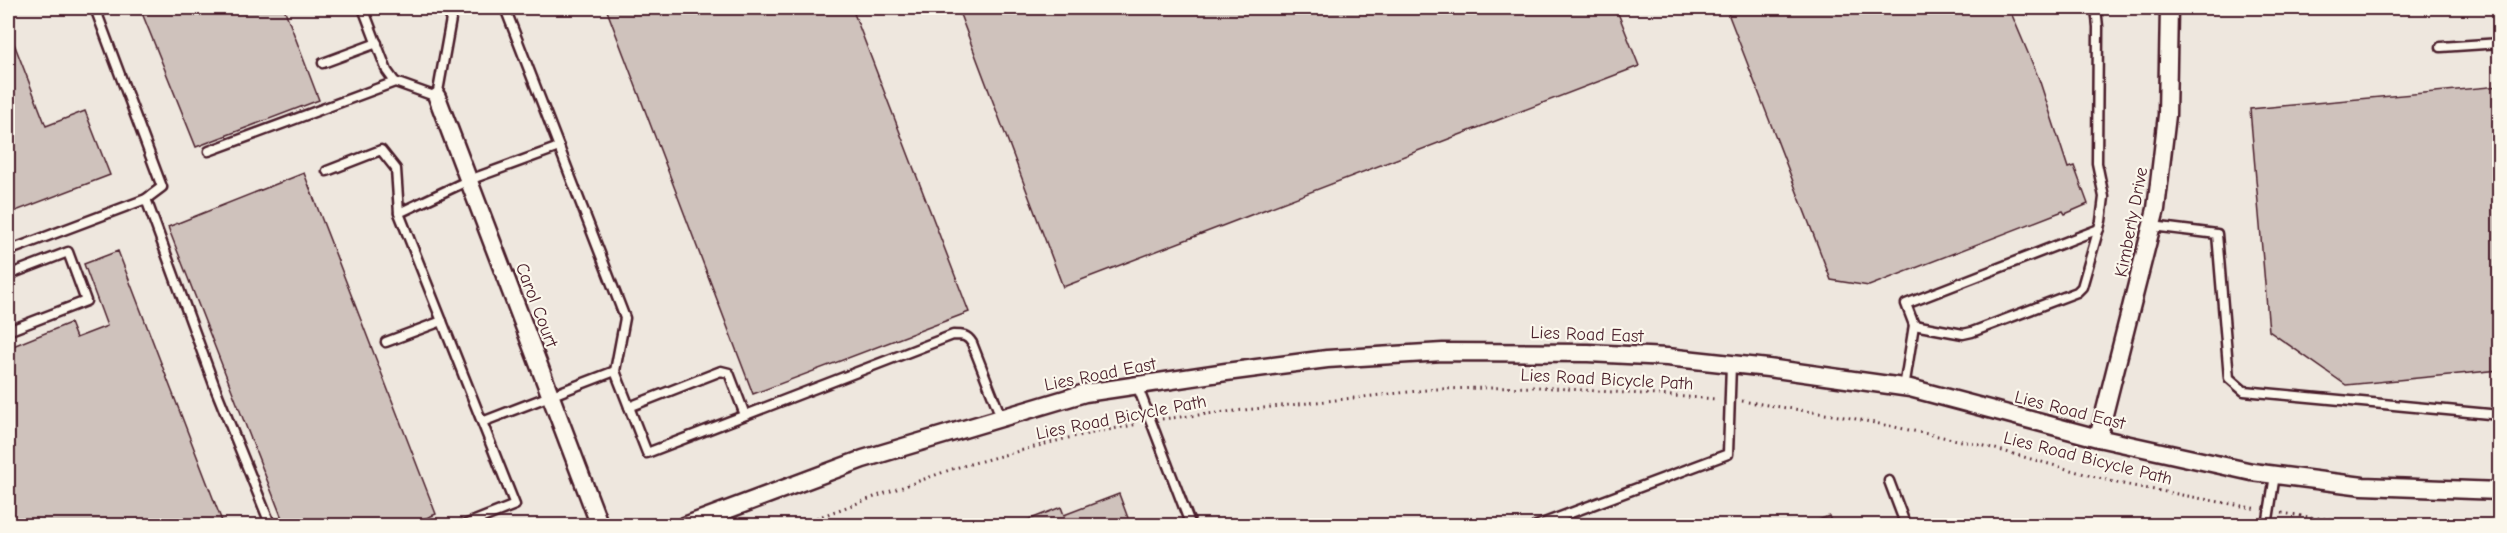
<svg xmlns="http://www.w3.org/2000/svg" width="2507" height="533" font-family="'Comic Neue',sans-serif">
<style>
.built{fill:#eee7de}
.building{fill:#cfc2bc;stroke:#4a1f2b;stroke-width:1.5}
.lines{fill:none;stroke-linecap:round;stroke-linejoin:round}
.lane-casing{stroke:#4a1f2b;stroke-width:13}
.street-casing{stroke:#4a1f2b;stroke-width:21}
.path{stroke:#4a1f2b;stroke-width:3;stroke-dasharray:1.5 4.5;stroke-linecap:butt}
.lane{stroke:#fbf7ec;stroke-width:8}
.street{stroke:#fbf7ec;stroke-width:16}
.labels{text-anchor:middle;stroke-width:4.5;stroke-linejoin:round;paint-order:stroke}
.street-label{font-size:18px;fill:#4a1f2b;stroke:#fbf7ec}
</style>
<rect width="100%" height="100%" fill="#fbf7ec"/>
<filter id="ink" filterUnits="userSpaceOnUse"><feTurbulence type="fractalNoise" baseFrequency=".0167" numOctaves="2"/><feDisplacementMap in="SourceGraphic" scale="12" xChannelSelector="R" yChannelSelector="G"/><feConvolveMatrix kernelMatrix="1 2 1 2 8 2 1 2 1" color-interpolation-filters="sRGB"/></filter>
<g filter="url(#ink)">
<!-- built -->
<rect class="built" x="8" y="8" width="2491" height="517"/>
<!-- building -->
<g class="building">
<path d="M140,8H284L319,100L196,147Z"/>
<path d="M606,8H852L969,312L753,394Z"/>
<path d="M963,8H1616L1639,66L1063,287L958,9Z"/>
<path d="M1726,8H2009L2039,79L2068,168L2074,166L2088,204L2065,214L2063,211L1869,286L1831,280Z"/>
<path d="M8,28L46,126L85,111L110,175L8,214Z"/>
<path d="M2500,86V370L2346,385L2269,331L2250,109Z"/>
<path d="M304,173L436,514L407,526H285L168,227Z"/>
<path d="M118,251L223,524L8,526V348L70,323L76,338L107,326L84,264Z"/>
<path d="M1119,494L1131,526H1013L1061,507L1064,515Z"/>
<path d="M1829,516L1832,524L1849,521L1862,526H1803Z"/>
</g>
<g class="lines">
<!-- lane casing -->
<g class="lane-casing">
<g id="lane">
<path d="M363,8L387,71L395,82L437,97L453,8"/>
<path d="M2441,47L2500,43"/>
<path d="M323,63L377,43"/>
<path d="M559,147L625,318L615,371"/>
<path d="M209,151L395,82"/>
<path d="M327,171L381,150L396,169L399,213L515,505L462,526"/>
<path d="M146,199L216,390L271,526"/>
<path d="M399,213L469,180L559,147L505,8"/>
<path d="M2152,226L2217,234L2229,378L2244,391L2500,415"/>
<path d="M8,251L146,199L162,187L95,8"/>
<path d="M8,275L68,252L86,301L8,331"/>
<path d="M1914,325L1906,304L2099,229"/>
<path d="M386,342L442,321"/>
<path d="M1137,385L1191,526"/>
<path d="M1904,388L1914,325L1963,334L1972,332L2077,292L2082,287L2101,221L2104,197L2097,163L2098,27L2096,8"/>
<path d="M629,407L721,371L729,373L745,415"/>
<path d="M482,422L615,371L647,453L953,335C963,335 967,335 972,343L1001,417"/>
<path d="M1889,481L1906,526"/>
<path d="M1536,526L1728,454L1731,364"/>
<path d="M2267,526L2275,475"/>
</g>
</g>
<!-- street casing -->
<g class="street-casing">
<g id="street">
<path d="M437,97L600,526"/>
<path d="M2098,438L2156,209L2167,115L2169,8"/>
<path d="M684,526L863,459L1085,393L1226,372L1327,359L1443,352L1588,353L1667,357L1768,368L1910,388L2098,438L2252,472L2363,486L2500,491"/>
</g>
</g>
<!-- path -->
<g class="path">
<path d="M1742,401L1851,418L1981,445L2117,483L2258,509"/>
<path d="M1162,419L1436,389L1538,387L1717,399"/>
<path d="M2282,513L2315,518L2423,526"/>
<path d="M794,526L955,468L1068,438L1138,424"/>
</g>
<!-- lane -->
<use href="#lane" class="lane"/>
<!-- street -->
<use href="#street" class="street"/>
</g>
</g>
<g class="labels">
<!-- street labels -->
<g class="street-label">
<text transform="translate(2131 222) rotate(-79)" y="6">Kimberly Drive</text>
<text transform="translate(537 305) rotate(69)" y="6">Carol Court</text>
<text transform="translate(1587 334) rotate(2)" y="6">Lies Road East</text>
<text transform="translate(1100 374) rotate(-11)" y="6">Lies Road East</text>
<text transform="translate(1607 379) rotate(3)" y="6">Lies Road Bicycle Path</text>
<text transform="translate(2070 410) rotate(14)" y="6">Lies Road East</text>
<text transform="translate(1121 417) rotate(-11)" y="6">Lies Road Bicycle Path</text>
<text transform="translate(2088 458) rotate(14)" y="6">Lies Road Bicycle Path</text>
</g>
</g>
<!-- margin -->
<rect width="2507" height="533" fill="none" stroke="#fbf7ec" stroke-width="30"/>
<rect x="15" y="15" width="2477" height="503" fill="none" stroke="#4a1f2b" stroke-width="2" filter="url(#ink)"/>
</svg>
